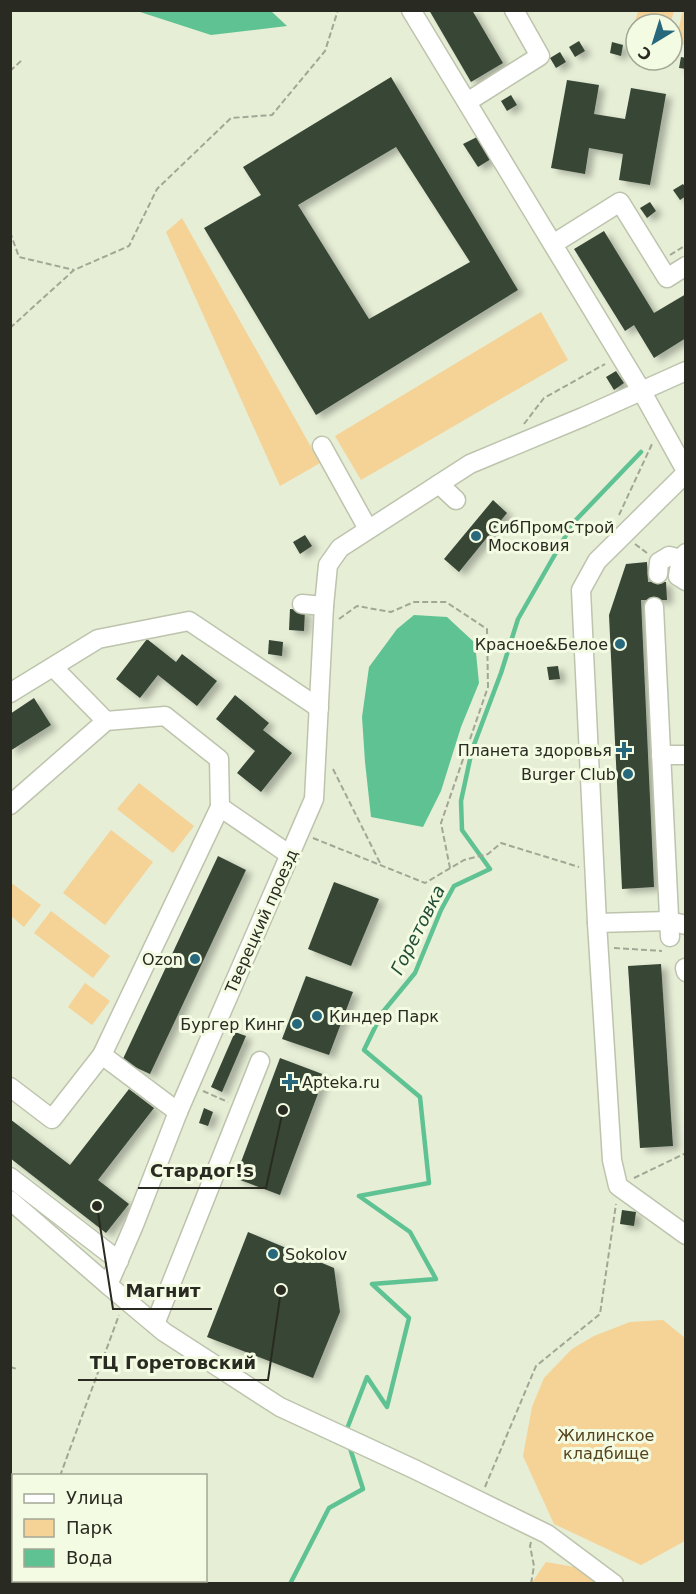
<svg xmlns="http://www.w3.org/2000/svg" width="696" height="1594" font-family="'DejaVu Sans',sans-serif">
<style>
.green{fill:#f5d295}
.water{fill:#5fc293}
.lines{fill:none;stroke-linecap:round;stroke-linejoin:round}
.stream{stroke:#5fc293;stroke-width:4.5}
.building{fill:#384636;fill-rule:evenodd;filter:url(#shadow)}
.minor-casing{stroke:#bdc4ad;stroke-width:21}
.path{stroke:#a2a795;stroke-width:2;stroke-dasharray:6 3;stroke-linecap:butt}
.minor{stroke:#fff;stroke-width:18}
.poi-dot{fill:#27687c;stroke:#f4fbe3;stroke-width:2}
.labels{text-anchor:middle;stroke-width:6;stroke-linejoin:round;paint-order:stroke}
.poi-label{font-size:16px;fill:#292b22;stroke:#f4fbe3;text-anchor:end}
.street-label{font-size:16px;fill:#292b22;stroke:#f4fbe3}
.park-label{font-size:16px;fill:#56431e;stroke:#f4fbe3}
.water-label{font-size:18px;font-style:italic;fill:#224c37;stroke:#f4fbe3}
.leader{fill:none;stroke:#292b22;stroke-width:2}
.callout-dot{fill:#292b22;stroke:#f4fbe3;stroke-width:2}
.callout-label{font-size:18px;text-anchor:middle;font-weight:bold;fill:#292b22;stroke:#f4fbe3;stroke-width:6;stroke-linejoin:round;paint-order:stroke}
</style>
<defs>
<filter id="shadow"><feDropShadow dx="6" dy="4" stdDeviation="3" flood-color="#0004"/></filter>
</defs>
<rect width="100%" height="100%" fill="#e6eed6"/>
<!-- green -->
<g class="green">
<path d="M638,11V10L674,11L670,24H636V34L632,33Z"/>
<path d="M683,11H685V45L675,43Z"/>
<path d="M182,218L320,463L280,486L166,232Z"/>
<path d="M541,312L568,360L361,480L335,436Z"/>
<path d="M139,783L194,826L173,853L117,809Z"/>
<path d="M111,830L153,862L105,925L63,893Z"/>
<path d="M10,882L41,905L24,927L11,916Z"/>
<path d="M51,911L110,956L93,978L34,933Z"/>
<path d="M85,983L110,1001L92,1025L68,1007Z"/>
<path d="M663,1320L685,1338V1541L641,1565L554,1524L523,1456L532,1407L544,1378L572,1349L594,1336L630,1322Z"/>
<path d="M546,1562L580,1568L599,1584H531Z"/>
</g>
<!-- water -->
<g class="water">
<path d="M137,11H271L287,26L211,35Z"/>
<path d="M414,615L447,617L475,643L479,683L461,727L441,791L423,827L371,817L365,762L362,717L369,667L397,629Z"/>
</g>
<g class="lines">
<!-- stream -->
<g class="stream">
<path d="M345,1434L367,1377L387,1407L409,1318L372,1284L436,1279L410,1232L359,1196L429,1183L420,1097L364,1050L382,1013L415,973L441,910L454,886L490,869L462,830L461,801L472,750L501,673L518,619L573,523L641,452"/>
<path d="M290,1584L329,1508L363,1489L349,1445"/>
</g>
</g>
<!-- building -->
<g class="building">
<path d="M429,10H472L503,63L471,82Z"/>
<path d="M579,41L585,51L575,57L569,47Z"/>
<path d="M612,42L623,45L621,56L610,53Z"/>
<path d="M560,52L566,62L556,68L550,58Z"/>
<path d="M681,57L686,58V69L679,68Z"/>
<path d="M391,77L518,290L316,415L204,228L261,195L243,167ZM396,147L470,262L369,319L298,205Z"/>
<path d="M567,80L599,85L594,114L625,119L631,88L666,94L650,185L619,180L623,154L589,148L585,174L551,168Z"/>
<path d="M511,95L517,105L507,111L501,101Z"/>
<path d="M477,137L491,159L478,167L463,144Z"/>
<path d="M683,184L686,188V196L680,200L673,190Z"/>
<path d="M650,202L656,211L647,218L640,208Z"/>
<path d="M604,231L654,313L686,294V338L654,358L634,325L625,331L574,249Z"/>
<path d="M616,371L624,383L614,390L606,377Z"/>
<path d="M493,500L507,513L459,572L444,559Z"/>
<path d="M305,535L312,546L300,554L293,542Z"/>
<path d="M647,562L648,582H666L667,600H641L654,887L622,889L609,615L626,564Z"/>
<path d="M290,609L305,610L304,631L289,630Z"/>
<path d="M147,639L176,662L182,654L217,681L197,706L158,675L140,698L116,679Z"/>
<path d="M269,640L283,642L282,656L268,654Z"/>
<path d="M558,666L560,679L549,680L547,667Z"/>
<path d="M235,695L269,723L263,730L292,753L261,792L237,773L255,751L216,719Z"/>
<path d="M34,698L51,725L10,751V714Z"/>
<path d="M218,856L246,870L150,1074L122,1061Z"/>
<path d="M334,882L379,899L351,966L308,949Z"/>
<path d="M661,964L673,1146L640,1148L628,966Z"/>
<path d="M306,976L353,992L329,1055L282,1039Z"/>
<path d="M235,1032L246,1036L222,1092L211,1087Z"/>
<path d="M280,1058L325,1075L280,1195L235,1178Z"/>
<path d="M129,1089L154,1108L98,1180L129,1204L106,1233L10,1158V1119L70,1165Z"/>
<path d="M204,1108L213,1112L208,1126L199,1123Z"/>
<path d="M622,1210L636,1212L634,1226L620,1224Z"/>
<path d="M248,1232L334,1268L340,1312L313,1378L207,1337Z"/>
</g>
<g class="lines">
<!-- minor casing -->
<g class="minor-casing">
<g id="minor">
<path d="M411,10L641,390L686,471"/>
<path d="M467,102L540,56L514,10"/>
<path d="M553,244L620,202L667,278L686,266"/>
<path d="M322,446L368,529"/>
<path d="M686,473L597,561L581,590L597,923L612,1160L618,1186L686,1235"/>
<path d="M439,484L456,500"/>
<path d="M686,553L681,559L678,576L686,581"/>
<path d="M658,574L659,562L669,556L681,559"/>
<path d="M302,604L324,606"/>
<path d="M654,607L670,937"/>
<path d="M53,667L106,721"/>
<path d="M10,693L98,639L189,621L319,708"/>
<path d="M661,755H686"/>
<path d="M10,805L106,721L165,716L219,759L220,807"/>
<path d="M597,923L669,921L686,925"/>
<path d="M685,968L686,972"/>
<path d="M102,1055L220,807L290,855"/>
<path d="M10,1087L52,1119L102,1055L178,1112"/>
<path d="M10,1177L119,1261"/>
<path d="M10,1200L108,1285L134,1225L178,1112L314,799L324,606L328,565L340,548L470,464L583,417L686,371"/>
<path d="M108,1285L164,1332L280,1407L414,1469L547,1534L614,1584"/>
<path d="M155,1324L260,1061"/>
</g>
</g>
<!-- path -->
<g class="path">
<path d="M10,71L22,60"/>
<path d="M10,232L19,257L74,270"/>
<path d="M670,255L686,245"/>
<path d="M10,328L74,270L129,246L157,189L231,118L272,115L325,51L338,10"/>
<path d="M524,424L544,398L605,364"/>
<path d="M619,515L652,444"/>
<path d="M635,544L647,553"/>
<path d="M339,619L357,606L391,612L414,602H446L487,629L488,687L441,823L450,868"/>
<path d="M333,769L381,865"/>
<path d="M313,838L425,883L464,860L488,854L501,843L579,867"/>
<path d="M614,948L662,951"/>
<path d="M203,1091L228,1102"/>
<path d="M634,1178L686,1153"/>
<path d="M10,1367L17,1369"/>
<path d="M60,1476L119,1315"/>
<path d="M485,1487L536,1366L600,1314L616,1204"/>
<path d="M10,1524L14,1523"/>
<path d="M531,1542L530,1546L534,1566L531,1584"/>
<path d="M10,1545H14"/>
<path d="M10,1550L13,1557L10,1565"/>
<path d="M10,1577L14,1575"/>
</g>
<!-- minor -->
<use href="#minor" class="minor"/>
</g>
<!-- markers -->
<g class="poi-dot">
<circle cx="476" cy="536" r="6"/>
<circle cx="620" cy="644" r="6"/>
<path d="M621 741h6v6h6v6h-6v6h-6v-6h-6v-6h6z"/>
<circle cx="628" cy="774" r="6"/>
<circle cx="195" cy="959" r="6"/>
<circle cx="317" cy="1016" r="6"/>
<circle cx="297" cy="1024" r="6"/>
<path d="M287 1073h6v6h6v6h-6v6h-6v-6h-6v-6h6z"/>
<circle cx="273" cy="1254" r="6"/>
</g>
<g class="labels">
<!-- poi labels -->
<g class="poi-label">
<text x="488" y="533" text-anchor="start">СибПромСтрой<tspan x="488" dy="18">Московия</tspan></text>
<text x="608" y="650">Красное&amp;Белое</text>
<text x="612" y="756">Планета здоровья</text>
<text x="616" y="780">Burger Club</text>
<text x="183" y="965">Ozon</text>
<text x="329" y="1022" text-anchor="start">Киндер Парк</text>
<text x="285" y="1030">Бургер Кинг</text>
<text x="302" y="1088" text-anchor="start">Apteka.ru</text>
<text x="285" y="1260" text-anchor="start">Sokolov</text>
</g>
<!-- street labels -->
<g class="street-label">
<text transform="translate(261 921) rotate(-66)" y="6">Тверецкий проезд</text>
</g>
<!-- park labels -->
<g class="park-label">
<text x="606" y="1441">Жилинское<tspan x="606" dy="18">кладбище</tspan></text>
</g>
<!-- water labels -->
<g class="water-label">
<text transform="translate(418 930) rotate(-63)" y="6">Горетовка</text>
</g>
</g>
<!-- callouts -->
<path class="leader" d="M283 1110L266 1188H138M97 1206L113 1309H212M281 1290L268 1380H78"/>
<g class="callout-dot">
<circle cx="283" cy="1110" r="6"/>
<circle cx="97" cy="1206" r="6"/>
<circle cx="281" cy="1290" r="6"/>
</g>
<g class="callout-label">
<text x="202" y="1177">Стардог!s</text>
<text x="163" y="1297">Магнит</text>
<text x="173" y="1369">ТЦ Горетовский</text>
</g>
<!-- border -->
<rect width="696" height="1594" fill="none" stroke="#292b22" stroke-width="24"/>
<!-- legend -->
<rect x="12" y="1474" width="195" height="108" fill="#f4fbe3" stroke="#a3a896" stroke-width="1.5"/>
<rect x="24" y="1494" width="30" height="9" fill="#ffffff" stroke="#a3a896" stroke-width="1.5"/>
<text x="66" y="1504" font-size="18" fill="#292b22">Улица</text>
<rect x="24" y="1519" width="30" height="18" fill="#f5d295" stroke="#a3a896" stroke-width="1.5"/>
<text x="66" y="1534" font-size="18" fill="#292b22">Парк</text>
<rect x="24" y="1549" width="30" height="18" fill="#5fc293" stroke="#a3a896" stroke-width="1.5"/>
<text x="66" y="1564" font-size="18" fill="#292b22">Вода</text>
<!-- north arrow -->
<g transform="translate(654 42) rotate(218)"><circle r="28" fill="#f4fbe3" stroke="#a3a896" stroke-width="1.5"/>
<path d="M0-4.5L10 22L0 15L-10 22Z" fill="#27687c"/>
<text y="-9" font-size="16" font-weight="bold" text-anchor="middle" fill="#292b22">С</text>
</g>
</svg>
